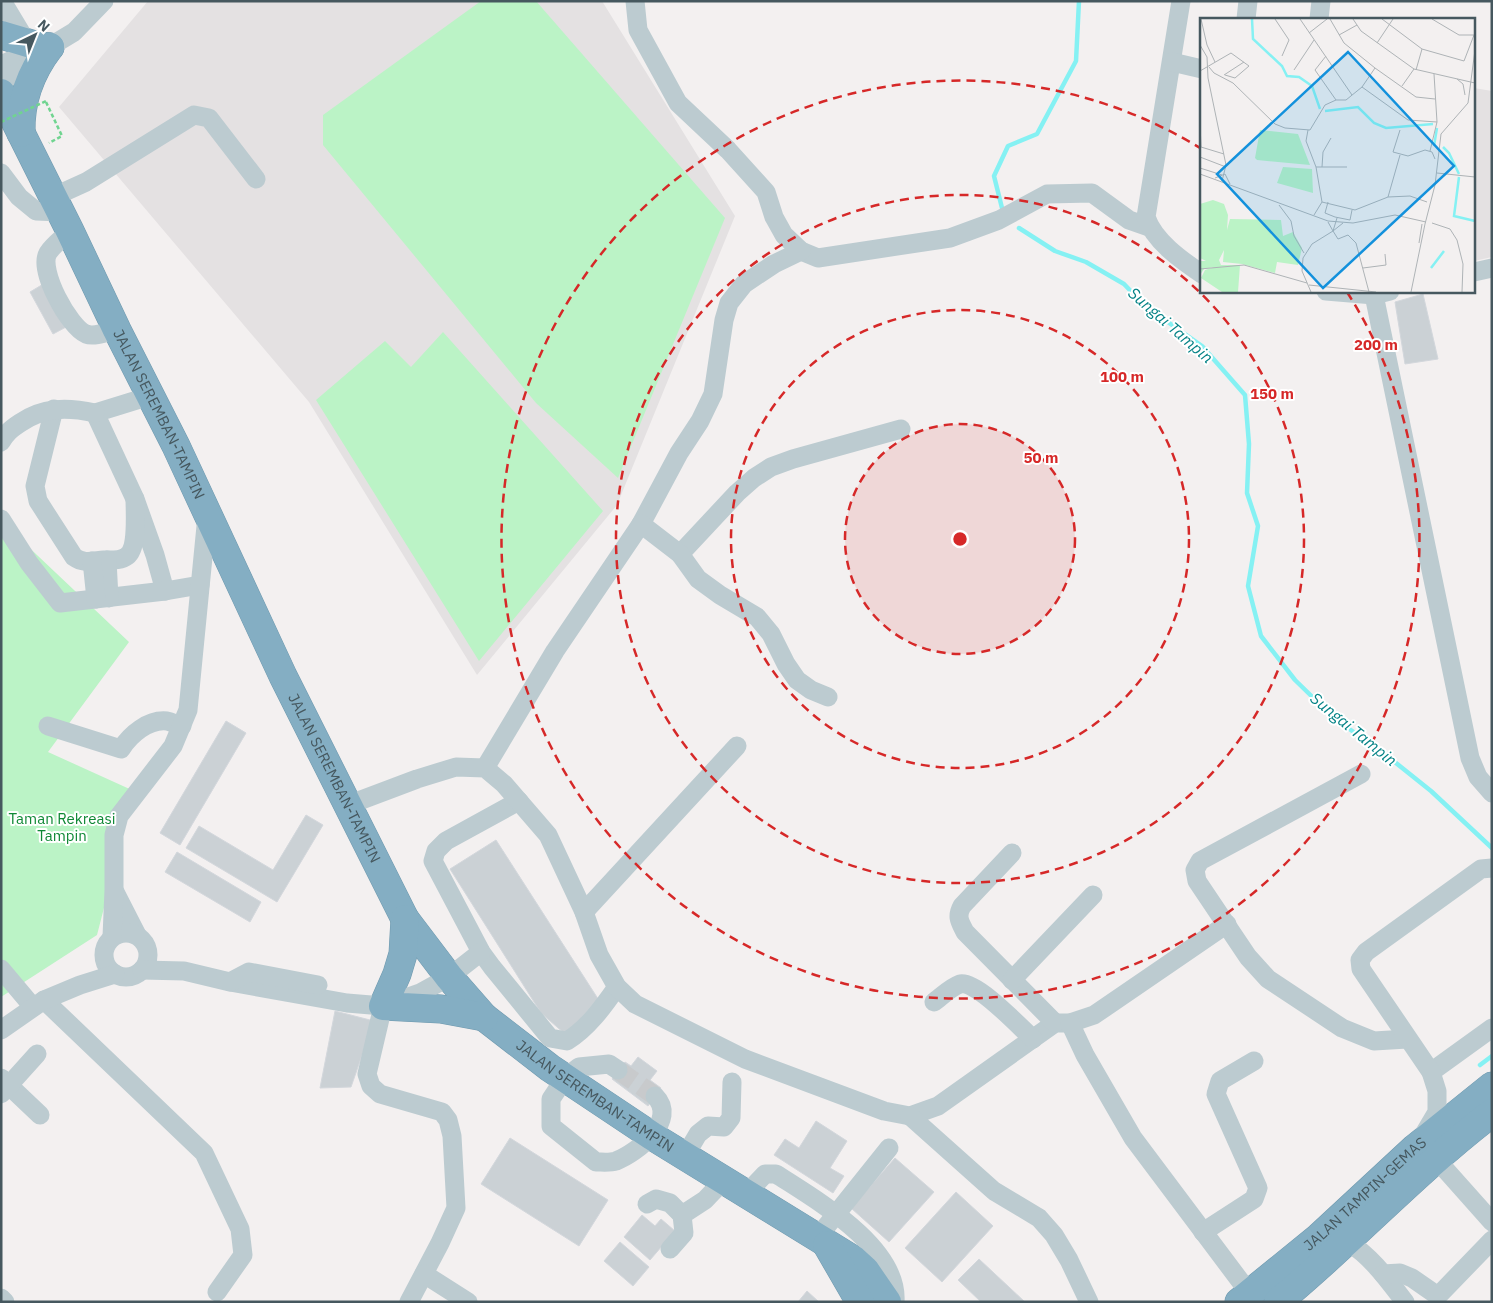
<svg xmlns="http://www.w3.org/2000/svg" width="1493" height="1303" font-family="'IBM Plex Sans',sans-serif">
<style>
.education{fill:#e4e1e2}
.green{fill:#bbf3c6}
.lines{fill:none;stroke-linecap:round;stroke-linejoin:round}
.stream{stroke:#85f1f3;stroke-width:4.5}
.building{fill:#cbd1d5;stroke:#d3d7dc}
.minor-tunnel{stroke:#c8cacc;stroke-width:19;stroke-dasharray:19 9;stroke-linecap:butt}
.highway-casing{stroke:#6f99ae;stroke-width:29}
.path{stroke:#70d490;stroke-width:2.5;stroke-dasharray:4 2.5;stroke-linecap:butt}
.minor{stroke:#bccbd0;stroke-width:19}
.highway{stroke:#84aec3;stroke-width:28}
.path-bridge{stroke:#70d490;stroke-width:2.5;stroke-dasharray:4 2.5;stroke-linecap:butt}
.ring{fill:none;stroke:#d62828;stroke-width:2.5;stroke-dasharray:9 6}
.labels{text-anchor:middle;stroke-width:4;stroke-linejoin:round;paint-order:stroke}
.street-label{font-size:15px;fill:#46585f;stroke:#fff}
.park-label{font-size:15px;fill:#0f8835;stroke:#fff}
.water-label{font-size:16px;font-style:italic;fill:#058386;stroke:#fff}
.inset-river{fill:none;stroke:#85f1f3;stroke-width:2.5}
.inset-road{fill:none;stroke:#aeb3b6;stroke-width:1}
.view{fill:#1391dc;fill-opacity:0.15;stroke:#1391dc;stroke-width:2.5}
.inset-edge{fill:none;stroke:#46585f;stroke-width:2.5}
.centre{fill:#d62828;stroke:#fff;stroke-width:2.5}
.ring-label{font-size:15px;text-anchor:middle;font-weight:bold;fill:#d62828;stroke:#fff;stroke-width:4;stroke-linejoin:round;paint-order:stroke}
</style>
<rect width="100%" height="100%" fill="#f3f0f0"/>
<!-- education -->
<g class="education">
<path d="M148,1H602L735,216L617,505L477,675L309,402L59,107Z"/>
<path d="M1474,88L1492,91V257L1474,261Z"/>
</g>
<!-- green -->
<g class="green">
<path d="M481,1H536L725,218L618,478L536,403L323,145V115Z"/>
<path d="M443,332L603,511L479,661L316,400L385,341L411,367Z"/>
<path d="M1,521L129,642L48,752L134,791L97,935L1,997Z"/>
</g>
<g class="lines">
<!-- stream -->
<g class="stream">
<path d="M1002,208L994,176L1008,146L1037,134L1076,61L1079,1"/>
<path d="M1019,228L1055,251L1086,262L1124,284L1145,306L1202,346L1245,395L1249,444L1247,493L1258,526L1248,586L1261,636L1295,680L1336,720L1376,747L1431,791L1492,848"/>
<path d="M1480,1065L1492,1056"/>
</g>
</g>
<!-- building -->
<g class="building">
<path d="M45,283L68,326L53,334L30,292Z"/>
<path d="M1423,294L1438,359L1405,364L1395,302Z"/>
<path d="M226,721L246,733L180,845L160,833Z"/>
<path d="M306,815L323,825L277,902L186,848L199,826L273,870Z"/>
<path d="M496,840L602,1005L565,1034L541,1013L450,869Z"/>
<path d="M177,852L261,902L250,922L165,872Z"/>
<path d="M335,1011L374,1021L351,1087L320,1088Z"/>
<path d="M638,1057L657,1071L650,1080L661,1088L648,1106L612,1079L625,1062L631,1066Z"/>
<path d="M816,1121L847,1141L830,1168L844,1176L833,1193L774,1155L785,1139L799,1148Z"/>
<path d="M510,1138L608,1200L579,1246L481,1184Z"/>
<path d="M895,1158L934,1192L889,1242L851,1208Z"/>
<path d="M956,1192L993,1226L942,1282L905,1248Z"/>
<path d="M642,1215L655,1226L661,1219L675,1231L650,1260L624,1237Z"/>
<path d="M620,1242L649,1267L633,1286L604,1261Z"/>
<path d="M979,1259L1025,1302H981L958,1280Z"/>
<path d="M807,1291L819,1302H798Z"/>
</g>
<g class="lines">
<!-- minor-tunnel -->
<path class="minor-tunnel" d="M618,1070L655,1096"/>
<!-- highway casing -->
<g class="highway-casing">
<g id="highway">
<path d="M1,35L38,46L50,47"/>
<path id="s1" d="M1,93L70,231L117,330L176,446L283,676L405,919L449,977L484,1017L550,1068L652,1136L854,1260L865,1270L887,1302"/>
<path d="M21,133C20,101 30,73 50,47"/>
<path d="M405,919L403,954L397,974L383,1006L441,1009L484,1017"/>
<path d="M827,1245L860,1302"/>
<path id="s2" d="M1239,1302L1319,1237L1415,1148L1492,1086"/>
<path d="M1278,1302C1352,1241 1416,1171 1492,1113"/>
</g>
</g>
<!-- path -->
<path class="path" d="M46,102L62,136L49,143"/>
<!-- minor -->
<g class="minor">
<path d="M2,1L29,46"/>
<path d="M635,1L638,30L678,103L728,150L766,192L774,217L784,235L801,251L818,258L950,238L999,220L1047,194L1092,193L1129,220L1149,227"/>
<path d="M1181,1L1146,217C1154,241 1181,260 1202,274"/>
<path d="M1246,19L1248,1"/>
<path d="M1319,19L1321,1"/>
<path d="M1172,62L1202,69"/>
<path d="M1,65L21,56L31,58"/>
<path d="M1,81L26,68L31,58L74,32L104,1"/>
<path d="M1,173L19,197L36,211L61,212"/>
<path d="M53,197L86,182L194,115L209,118L256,179"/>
<path d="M70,231C63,238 53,245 48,253C38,270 69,327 86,334C94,337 108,332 117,330"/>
<path d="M1474,272L1492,268"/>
<path d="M1326,291L1374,295L1390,291"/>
<path d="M1374,295L1470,758L1478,777L1492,793"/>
<path d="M150,396L95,413L135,499L155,555L165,591"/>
<path d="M54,409L35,486L38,501L74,557C84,564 92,561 104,560C111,560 121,561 127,556C138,548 135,513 135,499"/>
<path d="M1,442C6,433 11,429 20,423C43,407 67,407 95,413"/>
<path d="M1,519L29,563L60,603L165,591L200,585"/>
<path d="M641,524L679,453L700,421L713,394L724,320L729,303L744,284L774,264L801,251"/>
<path d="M680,554L737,493L754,478L771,467L793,459L901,429"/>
<path d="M107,560L109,598"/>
<path d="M92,561L96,599"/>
<path d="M48,726L121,749C130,735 148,719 167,721C172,722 177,725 182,726"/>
<path d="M485,768L555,651L641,524L680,554L698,579L720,595L757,617L771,634L786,664L797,680L811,690L828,697"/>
<path d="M1361,774L1200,861L1195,870L1197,881L1248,957L1268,979L1342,1028L1374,1041L1407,1039"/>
<path d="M519,801L446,841L436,851L433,861L481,952L492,967L550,1038L567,1041C588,1028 603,1007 617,987"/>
<path d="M348,805L417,779L456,767L485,768L504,784L548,835L584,912L599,955L617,987L635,1004L745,1059L884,1111L910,1116L938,1106L1055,1023H1070L1094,1015L1227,924"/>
<path d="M1012,853L962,906C956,917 960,922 965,932L1055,1023"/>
<path d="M115,892L137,935"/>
<path d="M584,912L737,746"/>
<circle cx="126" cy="955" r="22"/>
<path d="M112,937L114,890V835L119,816L173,746L188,710L207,516"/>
<path d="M1,969L33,1007"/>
<path d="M142,970L184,971L230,982L347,1003L383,1006L420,993L449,977L481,952"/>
<path d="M1012,980L1093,895"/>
<path d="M230,982L249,972L318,985"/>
<path d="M44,1000L204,1153L240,1229L243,1255L217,1292"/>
<path d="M934,1002C941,997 951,987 960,984C975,979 1021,1028 1033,1039"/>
<path d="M383,1006L367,1074L371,1086L380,1094L442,1112L448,1120L452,1136L456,1208L440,1243L409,1302"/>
<path d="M1070,1023L1085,1055L1133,1138L1250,1294"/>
<path d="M1,1030L44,1000L80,985L115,974"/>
<path d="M618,1070L609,1064L579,1067L565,1078L551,1099V1126L596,1162C602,1162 610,1163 616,1161C637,1153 679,1120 655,1096"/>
<path d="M1431,1072L1492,1028"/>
<path d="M1,1078L40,1115"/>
<path d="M1,1094L37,1054"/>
<path d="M910,1116L994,1191L1039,1218L1054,1235L1069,1260L1089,1302"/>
<path d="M1424,1134L1437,1112V1091L1431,1072L1361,969L1360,960L1366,952L1481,869L1492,868"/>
<path d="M685,1156L698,1134L708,1126L724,1127L731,1118L732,1082"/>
<path d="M1436,1159L1492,1222"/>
<path d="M746,1194L765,1174H776C816,1200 899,1247 895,1302"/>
<path d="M647,1204L656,1199L670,1203L682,1215L705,1200L724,1180"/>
<path d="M1203,1232L1254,1199L1258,1188L1216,1094L1220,1081L1254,1061"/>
<path d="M817,1238L889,1148"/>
<path d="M1348,1242C1372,1257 1388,1280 1405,1302"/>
<path d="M670,1249L684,1233L682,1215"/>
<path d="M424,1274L468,1302"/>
<path d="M1383,1274L1400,1273L1412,1278L1438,1296L1492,1240"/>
<path d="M1,1298L5,1302"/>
</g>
<!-- highway -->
<use href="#highway" class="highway"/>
<!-- path-bridge -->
<path class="path-bridge" d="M1,122L46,101"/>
</g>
<!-- distance rings -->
<circle cx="960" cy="539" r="115" fill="#d62828" fill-opacity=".12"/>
<g class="ring">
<circle cx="960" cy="539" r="115"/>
<circle cx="960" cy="539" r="229"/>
<circle cx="960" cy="539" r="344"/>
<path d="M1347 292A459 459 0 1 1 1200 148"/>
</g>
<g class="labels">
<!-- street labels -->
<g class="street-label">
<text dy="5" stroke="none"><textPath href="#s1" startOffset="358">JALAN SEREMBAN-TAMPIN</textPath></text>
<text dy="5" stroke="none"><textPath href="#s1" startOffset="762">JALAN SEREMBAN-TAMPIN</textPath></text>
<text dy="5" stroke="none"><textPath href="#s1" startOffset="1182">JALAN SEREMBAN-TAMPIN</textPath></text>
<text dy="5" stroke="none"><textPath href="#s2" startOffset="166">JALAN TAMPIN-GEMAS</textPath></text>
</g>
<!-- park labels -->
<g class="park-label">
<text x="62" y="824">Taman Rekreasi<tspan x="62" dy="17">Tampin</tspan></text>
</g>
<!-- water labels -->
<g class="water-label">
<text transform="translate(1171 325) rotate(41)" y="6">Sungai Tampin</text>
<text transform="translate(1354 729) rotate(39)" y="6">Sungai Tampin</text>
</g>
</g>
<!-- overview -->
<g transform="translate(1200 18)">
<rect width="275" height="275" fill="#f3f0f0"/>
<path d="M60,112L98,116L110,147L57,142L55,140ZM83,149L112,151L113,175L77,165ZM13,182L24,186L28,197L27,212L30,201L81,202L83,218L93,214L102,230L98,247L77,244L75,255L42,246L23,244L24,232L19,242L21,247H40L38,274H22L1,260L5,252L14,249L4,251L0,257V243H6L0,240V186Z" fill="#bbf3c6"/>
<path class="inset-river" d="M52,1L53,21L82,48L87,58L99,59L112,68L120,91M125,93L158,89L174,105L186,110L233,106M234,128L237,110M243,129L249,135L259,156M259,159L254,198L275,203M231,250L244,233"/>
<path class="inset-road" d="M1,1L7,27L15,44M75,1L89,22L82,38M100,1L152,77M130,1L144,25L175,50L216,79L235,81M153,1L161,13L214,51L275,65M182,1L222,31L264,43L274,17M232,1L259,17H274M109,15L127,1M139,17L157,7M177,25L193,1M0,27L7,39L8,60L26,147L22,163M126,38L115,52L136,82H146L162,69L175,50M9,49L14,55L33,65L75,106L85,110L110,112L125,87L136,82M94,52L114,22M216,52L222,31M0,53L31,35L49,48L35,60L25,57M24,57L44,44M257,61L263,66L265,77M202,68L214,51M162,69L208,102L237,104M0,106L1,129M108,112L106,123L116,149M200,112L193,134L208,138L225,132L232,134L235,141M1,129L24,136M230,133L237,104L234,56M0,139L26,149M122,149L123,134L131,120M0,150L22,157M237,155L275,159M0,156L128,203L153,205L195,197L226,204M15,160L25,156L30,166M188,179L210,178L227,184M122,184L116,149H147M128,184L125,195L135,199L150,202L152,192M79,187L91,203L94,218L104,235M114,197L122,184L155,192L188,179L200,137M128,204L133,213L143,205M232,205L250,211L257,222L263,246L262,274M225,206L235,167L241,116L268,85L275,32M133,213L138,221L148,217L156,225L169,274M219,225L222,206M163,250L186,247L185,236M0,251L44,247L107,265M109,267L176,274M111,274L102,253L103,240L112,226L133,213L137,200M211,274L225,206"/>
<path class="view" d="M148,34L254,148L123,270L17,156Z"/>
<rect width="275" height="275" class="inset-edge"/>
</g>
<circle cx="960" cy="539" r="8" class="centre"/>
<g class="ring-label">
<text x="1376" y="350">200 m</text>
<text x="1122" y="382">100 m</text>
<text x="1272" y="399">150 m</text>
<text x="1041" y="463">50 m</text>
</g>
<!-- border -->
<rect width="1493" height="1303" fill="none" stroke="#46585f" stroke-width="5"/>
<!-- north arrow -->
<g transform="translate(35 35) rotate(43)" stroke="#ffffff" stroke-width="4" paint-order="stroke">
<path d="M0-4L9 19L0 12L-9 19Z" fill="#46585f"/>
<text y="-8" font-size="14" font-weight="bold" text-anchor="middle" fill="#46585f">N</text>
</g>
</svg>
